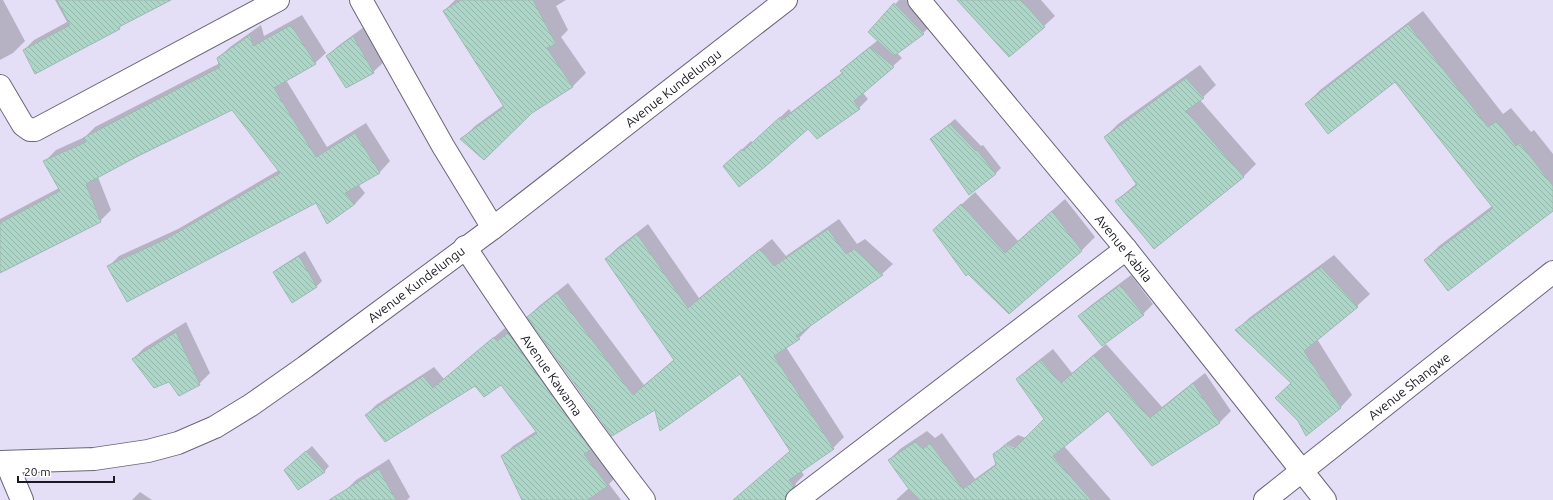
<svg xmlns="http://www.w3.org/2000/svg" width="1553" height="500" font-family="Ubuntu,sans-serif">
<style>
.shadow{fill:#0003}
.building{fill:url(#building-back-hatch);stroke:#9fbab1}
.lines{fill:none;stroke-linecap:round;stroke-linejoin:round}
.minor-casing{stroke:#6b667a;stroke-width:24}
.minor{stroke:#fff;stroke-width:22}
.labels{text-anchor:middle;stroke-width:3;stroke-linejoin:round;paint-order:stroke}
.street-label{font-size:13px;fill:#1b1921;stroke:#fff}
</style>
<defs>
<pattern id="building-back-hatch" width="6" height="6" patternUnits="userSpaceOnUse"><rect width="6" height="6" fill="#add6c9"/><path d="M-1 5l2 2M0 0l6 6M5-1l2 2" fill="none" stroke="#94b7ac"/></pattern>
</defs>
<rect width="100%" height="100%" fill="#e4dff6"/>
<!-- shadow -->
<g class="shadow">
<path d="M0,0H3L25,41L13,53L0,60Z"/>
<path d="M55,0H134L125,23L119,28L24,50L34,40L67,22Z"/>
<path d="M455,0H566L556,6L568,30L561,37L586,73L573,86L531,113L462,139L475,126L504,105L444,11Z"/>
<path d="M899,0H911L934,23L923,33L897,53L902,58L863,93L868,99L859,108L817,138L808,127L733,158L751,141L753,143L789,109L791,112L843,72L842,71L851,62L878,40L870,32Z"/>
<path d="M967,0H1041L1055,16L1044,26Z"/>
<path d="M1423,11L1503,114L1511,108L1531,132L1534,130L1553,154V210L1425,260L1439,246L1492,206L1395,81L1306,104L1320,90Z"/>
<path d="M302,15L326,53L315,63L286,80L327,147L366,123L390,161L380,172L358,184L365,193L355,204L316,202L108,267L119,256L178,229L279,170L232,108L98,177L111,210L100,221L0,272V219L59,188L45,161L56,150L85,137L95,127L220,63L218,58L230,47L261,25L264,36Z"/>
<path d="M364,27L384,62L373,72L328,56L338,46Z"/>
<path d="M1200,65L1216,85L1200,100L1256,164L1243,177L1116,201L1137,183L1105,137L1118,124Z"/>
<path d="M955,119L981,146L983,145L1001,168L995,174L931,139Z"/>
<path d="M975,192L1018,241L1065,199L1095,237L1082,250L1009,312L947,218Z"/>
<path d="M839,219L857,244L865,239L893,264L882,274L808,327H810L799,338L786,347L844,437L833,448L801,471L804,475L796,483L795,487L782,500H752L745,491L790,451L740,373L655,408L612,435L528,317L539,306L568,283L644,385L675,359L606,259L617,248L648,224L699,298L772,239L786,256Z"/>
<path d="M305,251L322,281L317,286L292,302L274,272L280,267Z"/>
<path d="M1334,255L1370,294L1357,306L1317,339L1352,395L1340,408L1298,421L1276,398L1292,382L1237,330L1249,318Z"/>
<path d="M1131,275L1153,304L1143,314L1079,316L1090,306Z"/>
<path d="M186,322L210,373L199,384L170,381L133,359L144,348Z"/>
<path d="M518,323L618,475L609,484L621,500H523L503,456L513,446L536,431L501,383L475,384L366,415L376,405L434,367L444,379L505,328L508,332Z"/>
<path d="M1106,344L1162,407L1205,373L1231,411L1220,422L1152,465L1108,410L1064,446L1111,500H896L909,488L889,460L900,449L927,431L935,438L942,433L975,479L997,463L994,455L1005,444V446L1018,451L1019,450L1005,444L1018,435L1026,438L1045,419L1017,379L1029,368L1053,349L1072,373Z"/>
<path d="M312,446L329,466L324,472L291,464Z"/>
<path d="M389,459L410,497L407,500H352L346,490L356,480Z"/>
<path d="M140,492L152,500H132Z"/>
</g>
<!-- building -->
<g class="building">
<path d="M57,0H171L119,27L120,29L35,74L23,50L70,25Z"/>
<path d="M461,0H533L556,44L547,48L573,87L532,113L484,160L460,139L504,107L443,11Z"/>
<path d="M957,0H1021L1045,27L1009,57Z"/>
<path d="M894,3L924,34L894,56L868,32Z"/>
<path d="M1408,24L1488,127L1497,121L1516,146L1520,143L1553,186V211L1448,291L1424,260L1493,208L1395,82L1328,134L1305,104Z"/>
<path d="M291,25L316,64L274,88L316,157L355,133L380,173L345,193L355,204L327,224L316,203L127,302L107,266L166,239L280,173L232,110L136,157L86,184L101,222L0,273V223L60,191L43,161L86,142L83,138L220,67L217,58L250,35L253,46Z"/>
<path d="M353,36L374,73L346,88L326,56Z"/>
<path d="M870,47L894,67L854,101L860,109L817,139L808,129L766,166L739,187L723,166L742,149L743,151L780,117L782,120L843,73L840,71Z"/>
<path d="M1186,78L1204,98L1186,111L1244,177L1154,249L1115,201L1137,185L1104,137Z"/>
<path d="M950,124L976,151L977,150L996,174L969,195L930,139Z"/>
<path d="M961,204L1005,253L1052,211L1082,251L1009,314L968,274L966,276L933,230Z"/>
<path d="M828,229L846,254L854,249L883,275L796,336L800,339L774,356L834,449L789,480L794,486L786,495L785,500H733L790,451L740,374L660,431L655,410L612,436L527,317L557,293L633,395L674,360L605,259L637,234L688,308L760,249L774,266Z"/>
<path d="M299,256L317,287L292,303L273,272Z"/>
<path d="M1321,267L1358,307L1304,351L1341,408L1306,436L1298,421L1275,398L1291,383L1235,330Z"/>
<path d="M1120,285L1144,315L1102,346L1078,316Z"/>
<path d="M176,332L200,385L179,396L169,382L154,388L132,359Z"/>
<path d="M508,333L591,450L584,454L608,486L588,500H522L501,456L537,433L501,385L484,397L475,386L385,442L365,415L423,376L433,388L494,337L497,341Z"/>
<path d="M1094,355L1150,418L1193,383L1220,423L1152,466L1108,411L1053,456L1091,500H920L908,488L888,460L915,442L923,449L930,443L963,489L996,465L993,454L1006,445L1014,449L1044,419L1016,379L1041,360L1061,383Z"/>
<path d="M306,451L325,472L298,490L284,470Z"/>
<path d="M379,469L396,500H329Z"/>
</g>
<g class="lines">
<!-- minor casing -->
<g class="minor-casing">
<g id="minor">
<path d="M361,0L443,146L493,228"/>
<path d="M919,0L1126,249L1325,500"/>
<path d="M0,86L23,125L30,130H35L278,0"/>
<path d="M465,247C522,333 581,418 644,500"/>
<path d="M0,462L94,459L148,451L178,443L215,427L251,405L305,367L493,228L786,0"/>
<path d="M6,462L22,500"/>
<path d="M797,500L1126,249"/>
<path d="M1265,500L1553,272"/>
</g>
</g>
<!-- minor -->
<use href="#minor" class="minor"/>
</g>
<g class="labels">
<!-- street labels -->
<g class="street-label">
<text transform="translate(673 88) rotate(-38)" y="5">Avenue Kundelungu</text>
<text transform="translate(1124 248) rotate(51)" y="5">Avenue Kabila</text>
<text transform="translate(416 284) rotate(-37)" y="5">Avenue Kundelungu</text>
<text transform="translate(552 375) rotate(55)" y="5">Avenue Kawama</text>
<text transform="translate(1409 386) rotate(-38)" y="5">Avenue Shangwe</text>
</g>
</g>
<!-- scale -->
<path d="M18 476v6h96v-6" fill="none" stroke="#1b1921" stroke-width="2"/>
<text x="24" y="476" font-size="12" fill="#1b1921" stroke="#ffffff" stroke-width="3" paint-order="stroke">20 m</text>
</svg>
